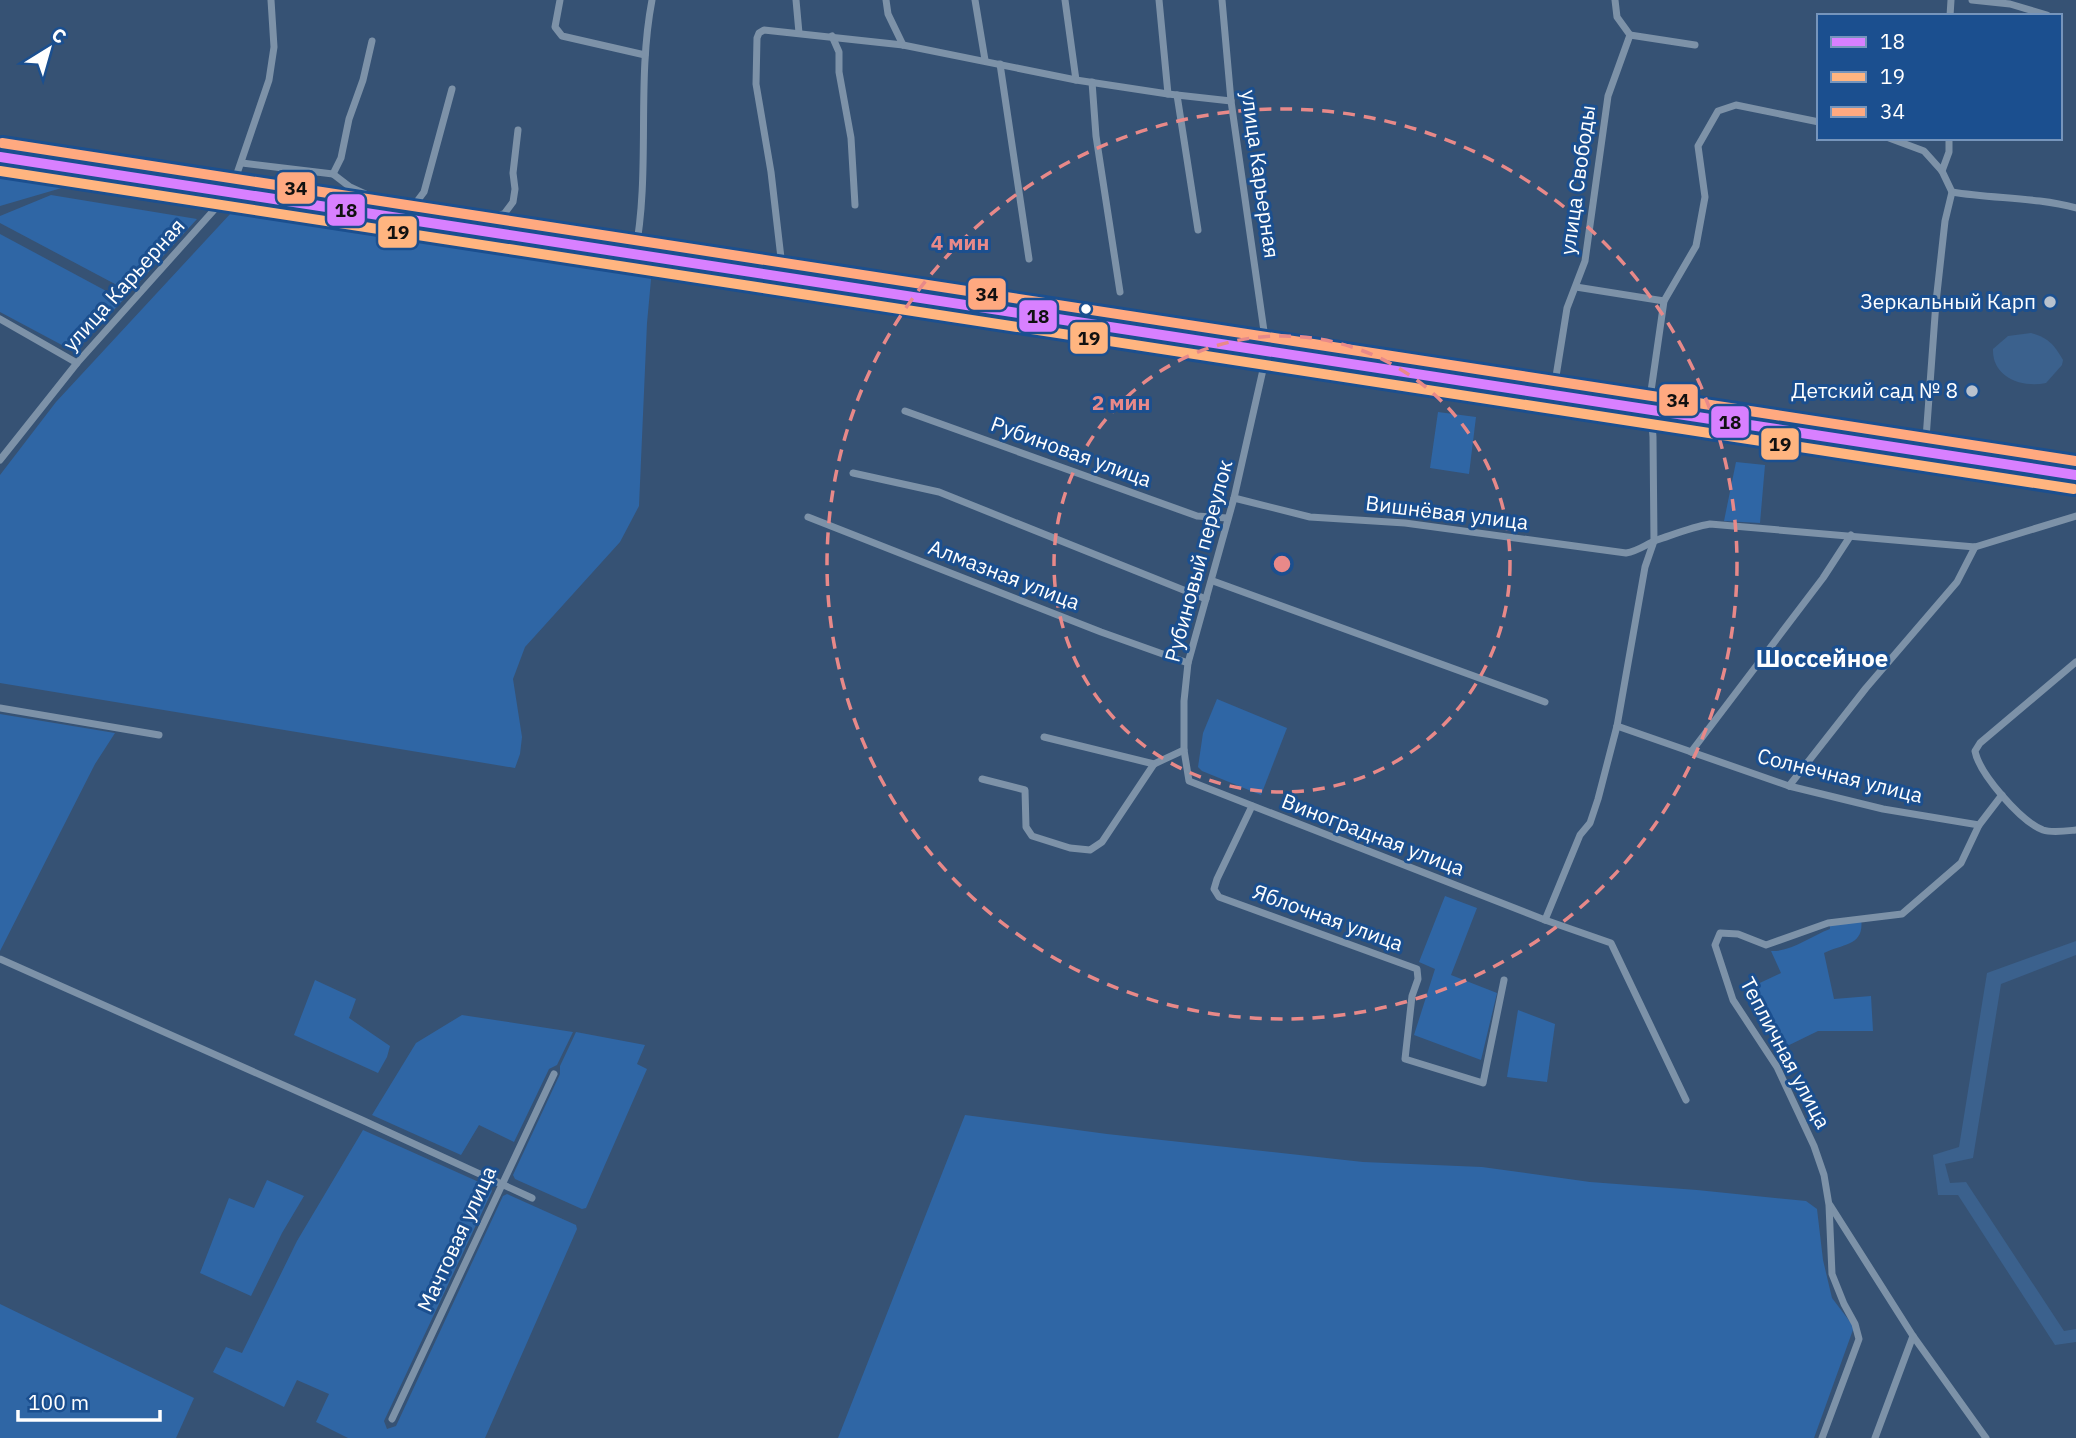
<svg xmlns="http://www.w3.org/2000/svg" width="2076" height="1438" font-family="'IBM Plex Sans',sans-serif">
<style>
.green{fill:#2f66a5}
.water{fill:#3b618d}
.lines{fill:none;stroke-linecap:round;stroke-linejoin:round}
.minor{stroke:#7d92a8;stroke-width:7}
.primary{stroke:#7d8ea7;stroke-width:12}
.bus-1-casing{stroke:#1b4f8f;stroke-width:16}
.bus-2-casing{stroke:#1b4f8f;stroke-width:16}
.bus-3-casing{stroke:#1b4f8f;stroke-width:16}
.bus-1{stroke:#d880ff;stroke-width:10}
.bus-2{stroke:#ffb580;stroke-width:10}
.bus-3{stroke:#ffa980;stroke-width:10}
.ring{fill:none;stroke:#e88989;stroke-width:3.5;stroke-dasharray:12 9}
.poi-dot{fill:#b9c2ce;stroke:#1b4f8f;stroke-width:2.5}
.bus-dot{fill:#fff;stroke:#1b4f8f;stroke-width:2.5}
.labels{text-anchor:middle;stroke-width:6;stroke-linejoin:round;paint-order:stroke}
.street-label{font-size:21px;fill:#fff;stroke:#1b4f8f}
.poi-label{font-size:21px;fill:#fff;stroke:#1b4f8f;text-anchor:end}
.quarter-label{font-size:24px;font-weight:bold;fill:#fff;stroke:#1b4f8f}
.centre{fill:#e88989;stroke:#1b4f8f;stroke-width:3.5}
.ring-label{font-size:21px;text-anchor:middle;font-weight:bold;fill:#e88989;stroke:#1b4f8f;stroke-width:6;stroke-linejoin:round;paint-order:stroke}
.line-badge{stroke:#1b4f8f;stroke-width:2.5}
.pale-badge-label{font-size:19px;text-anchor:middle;font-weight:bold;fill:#111}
</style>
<rect width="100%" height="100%" fill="#365274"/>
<!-- green -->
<g class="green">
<path d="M0,177L65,187L0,206Z"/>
<path d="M51,195L197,219L130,292L0,223V216Z"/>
<path d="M240,208L652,269L647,323L639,506L620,542L525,647L513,679L522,737L520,754L515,768L0,683V475L56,402L231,213Z"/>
<path d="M0,234L123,300L75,352L0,312Z"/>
<path d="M1438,412L1476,417L1469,474L1430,468Z"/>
<path d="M1736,462L1765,465L1760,523L1724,521Z"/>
<path d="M1217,699L1287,728L1261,795L1202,771L1198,767L1203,733Z"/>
<path d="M0,714L115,733L95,764L0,951Z"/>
<path d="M1445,896L1477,908L1451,975L1497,993L1481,1060L1414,1035L1435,969L1419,962Z"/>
<path d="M1861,918C1865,946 1844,943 1824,953L1834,999L1871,996L1873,1031H1818L1779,1050L1749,988L1781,973L1771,951C1791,952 1811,936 1830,929V925Z"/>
<path d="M315,980L356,999L349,1018L390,1046L387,1057L378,1073L294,1035Z"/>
<path d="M1518,1010L1555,1024L1547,1082L1507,1077Z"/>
<path d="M462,1015L573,1032L557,1065L549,1069L514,1142L479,1125L461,1155L372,1115L416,1043Z"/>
<path d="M576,1032L645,1045L637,1064L647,1069L586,1208L582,1209L515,1179L513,1175L560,1074V1066Z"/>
<path d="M965,1115L1107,1134L1363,1162L1482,1167L1590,1182L1697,1190L1806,1201L1817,1209L1823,1260L1832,1298L1854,1327L1814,1438H838Z"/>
<path d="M363,1130L490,1187L492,1191L384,1421L387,1429L396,1426L503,1196L507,1194L576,1225L577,1229L485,1438H348L316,1422L329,1394L297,1380L284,1407L213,1372L226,1347L242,1353L297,1241Z"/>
<path d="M267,1180L304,1196L282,1233L251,1296L200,1273L229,1198L254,1208Z"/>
<path d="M0,1304L194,1398L176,1438H0Z"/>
</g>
<!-- water -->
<g class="water">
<path d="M2031,333C2049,338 2054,345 2063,360L2062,365L2046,383C2021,388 1992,377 1993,349L2008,336Z"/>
<path d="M2076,941V955L2001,984L1973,1158L1945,1164L1950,1183L1966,1182L2064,1331L2076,1329V1342L2055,1345L1958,1195H1938L1933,1155L1959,1147L1987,973Z"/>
</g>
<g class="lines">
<!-- minor -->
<g class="minor">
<path d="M560,0L555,27L562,36L645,55"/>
<path d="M796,0L799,33"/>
<path d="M886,0L888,14L903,45"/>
<path d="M975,0L985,60"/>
<path d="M1065,0L1076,80"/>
<path d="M1159,0L1168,94"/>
<path d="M1222,0L1231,101L1267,352L1234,498L1188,663L1184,701V750L1189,781L1545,920L1611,943L1686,1100"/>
<path d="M1615,0L1617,17L1630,35"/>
<path d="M1972,0L2010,4L2047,15"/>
<path d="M1950,16L1951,0"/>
<path d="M832,36L839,52V72L851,138L855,205"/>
<path d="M1000,64L1029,259"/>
<path d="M1092,82L1096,136L1120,292"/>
<path d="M1177,95L1198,230"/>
<path d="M1889,138L1924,151L1942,171L1952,192L1945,221L1936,302L1925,452"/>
<path d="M242,163L333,174L350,187L374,198L487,217L504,214L513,202L515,189L513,173L518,130"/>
<path d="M1942,171L1949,152V138"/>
<path d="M333,174L341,158L349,119L363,80L372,41"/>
<path d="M1952,192C1993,199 2036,197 2076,208"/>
<path d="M415,204L424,192L452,89"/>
<path d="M635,254C651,171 636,83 652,0"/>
<path d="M781,258L771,172L756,84L757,38L759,33L764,30L903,45L1076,80L1168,94L1231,101"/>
<path d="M1576,287L1664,301"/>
<path d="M0,319L77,363"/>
<path d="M1553,395L1567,308L1585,261L1608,96L1630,35L1695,45"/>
<path d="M905,411L1197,516L1227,518"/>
<path d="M0,460L77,363L231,191L269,80L274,47L271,0"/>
<path d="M853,473L939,492L1206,599"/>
<path d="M1234,498L1310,517L1405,523L1626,553C1639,551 1646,544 1657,540C1675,534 1692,527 1710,524L1975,547L2076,516"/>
<path d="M808,517L1101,632L1188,663"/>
<path d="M1213,581L1545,702"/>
<path d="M2076,662L1980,743L1975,751C1979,773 2020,821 2043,830C2052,833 2066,831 2076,830"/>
<path d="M0,708L159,735"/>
<path d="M1617,726L1789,786L1883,809L1979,825"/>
<path d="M1044,737L1154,764L1184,750"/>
<path d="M1691,752L1823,578L1851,535"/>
<path d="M982,779L1025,790L1026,827L1032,836L1070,848L1090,850L1102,842L1154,764"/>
<path d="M1789,786L1866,688L1957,582L1975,547"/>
<path d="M1252,806L1217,879L1214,889L1219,897L1417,969L1418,979L1412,996L1405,1059L1483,1083L1504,980"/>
<path d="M1545,920L1580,835L1590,823L1598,799L1617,726L1645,567L1654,541L1653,437L1650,398L1664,301L1696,246L1705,197L1698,146L1718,111L1736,105L1819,122"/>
<path d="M0,959L362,1120L532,1198"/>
<path d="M1830,1205L1913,1336L1986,1438"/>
<path d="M392,1419L554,1074"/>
<path d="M1822,1438L1859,1339L1855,1324L1844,1304L1832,1274L1829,1205L1824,1175L1814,1146L1777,1067L1733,1000L1715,945L1720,933L1738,934L1766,945L1828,923L1902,914L1961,863L1979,825L2002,795"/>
<path d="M1875,1438L1913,1336"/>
</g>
<!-- primary -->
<path class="primary" d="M0,157L2076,475"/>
<!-- bus-1 casing -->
<g class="bus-1-casing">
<path id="bus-1" d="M0,157L2076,475"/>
</g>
<!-- bus-2 casing -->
<g class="bus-2-casing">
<path id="bus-2" d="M0,171L2074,489"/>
</g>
<!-- bus-3 casing -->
<g class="bus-3-casing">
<path id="bus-3" d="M2,143L2076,461"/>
</g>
<!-- bus-1 -->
<use href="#bus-1" class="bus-1"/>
<!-- bus-2 -->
<use href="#bus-2" class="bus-2"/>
<!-- bus-3 -->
<use href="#bus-3" class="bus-3"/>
</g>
<!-- distance rings -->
<g class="ring">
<circle cx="1282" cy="564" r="228"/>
<circle cx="1282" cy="564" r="455"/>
</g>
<!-- markers -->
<g class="poi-dot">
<circle cx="2050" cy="302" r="7"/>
<circle cx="1972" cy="391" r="7"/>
</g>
<circle class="bus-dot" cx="1086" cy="309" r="6"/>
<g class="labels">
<!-- street labels -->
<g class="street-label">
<text transform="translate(1260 174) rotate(82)" y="7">улица Карьерная</text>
<text transform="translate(1578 180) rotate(-82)" y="7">улица Свободы</text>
<text transform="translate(124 285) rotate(-48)" y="7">улица Карьерная</text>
<text transform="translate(1071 452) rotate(20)" y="7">Рубиновая улица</text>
<text transform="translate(1447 513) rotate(7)" y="7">Вишнёвая улица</text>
<text transform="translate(1199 561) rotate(-75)" y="7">Рубиновый переулок</text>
<text transform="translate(1004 575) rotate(21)" y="7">Алмазная улица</text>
<text transform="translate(1840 776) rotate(14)" y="7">Солнечная улица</text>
<text transform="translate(1373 835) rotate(21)" y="7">Виноградная улица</text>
<text transform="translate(1328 918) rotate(20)" y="7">Яблочная улица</text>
<text transform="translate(1785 1053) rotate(62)" y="7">Тепличная улица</text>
<text transform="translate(457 1239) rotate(-65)" y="7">Мачтовая улица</text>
</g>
<!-- poi labels -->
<g class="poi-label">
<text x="2036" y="309">Зеркальный Карп</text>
<text x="1958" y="398">Детский сад № 8</text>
</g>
<!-- quarter labels -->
<g class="quarter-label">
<text x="1822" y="667">Шоссейное</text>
</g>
</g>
<circle cx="1282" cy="564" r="10" class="centre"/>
<g class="ring-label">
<text x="960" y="250">4 мин</text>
<text x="1121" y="410">2 мин</text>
</g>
<g class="line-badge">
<rect x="276" y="171" width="40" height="34" rx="7" fill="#ffa980"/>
<rect x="326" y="193" width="40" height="34" rx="7" fill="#d880ff"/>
<rect x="377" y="215" width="41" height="34" rx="7" fill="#ffb580"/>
<rect x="967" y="277" width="40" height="34" rx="7" fill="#ffa980"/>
<rect x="1018" y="299" width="40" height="34" rx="7" fill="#d880ff"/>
<rect x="1069" y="321" width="40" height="34" rx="7" fill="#ffb580"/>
<rect x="1658" y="383" width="41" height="34" rx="7" fill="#ffa980"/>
<rect x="1710" y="405" width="40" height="34" rx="7" fill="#d880ff"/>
<rect x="1760" y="427" width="40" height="34" rx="7" fill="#ffb580"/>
</g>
<g class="pale-badge-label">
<text x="296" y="195">34</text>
<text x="346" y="217">18</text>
<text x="398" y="239">19</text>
<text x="987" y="301">34</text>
<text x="1038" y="323">18</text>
<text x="1089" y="345">19</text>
<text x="1678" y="407">34</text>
<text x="1730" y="429">18</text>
<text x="1780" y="451">19</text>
</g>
<!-- legend -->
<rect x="1817" y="14" width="245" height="126" fill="#1b4f8f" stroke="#7695bc" stroke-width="2"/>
<rect x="1831" y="37" width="35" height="10" fill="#d880ff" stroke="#7695bc" stroke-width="2"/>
<text x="1880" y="49" font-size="21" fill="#ffffff">18</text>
<rect x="1831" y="72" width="35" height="10" fill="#ffb580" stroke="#7695bc" stroke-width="2"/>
<text x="1880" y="84" font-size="21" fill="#ffffff">19</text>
<rect x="1831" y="107" width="35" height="10" fill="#ffa980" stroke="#7695bc" stroke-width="2"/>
<text x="1880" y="119" font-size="21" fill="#ffffff">34</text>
<!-- north arrow -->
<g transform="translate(49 49) rotate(37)" stroke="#1b4f8f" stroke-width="5" paint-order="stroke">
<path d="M0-5L12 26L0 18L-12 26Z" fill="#ffffff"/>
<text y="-10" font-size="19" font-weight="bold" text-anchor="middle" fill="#ffffff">С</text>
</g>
<!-- scale -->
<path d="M18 1410v10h142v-10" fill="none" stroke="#ffffff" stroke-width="3.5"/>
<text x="28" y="1410" font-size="21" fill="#ffffff" stroke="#1b4f8f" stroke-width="5" paint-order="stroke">100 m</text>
</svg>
